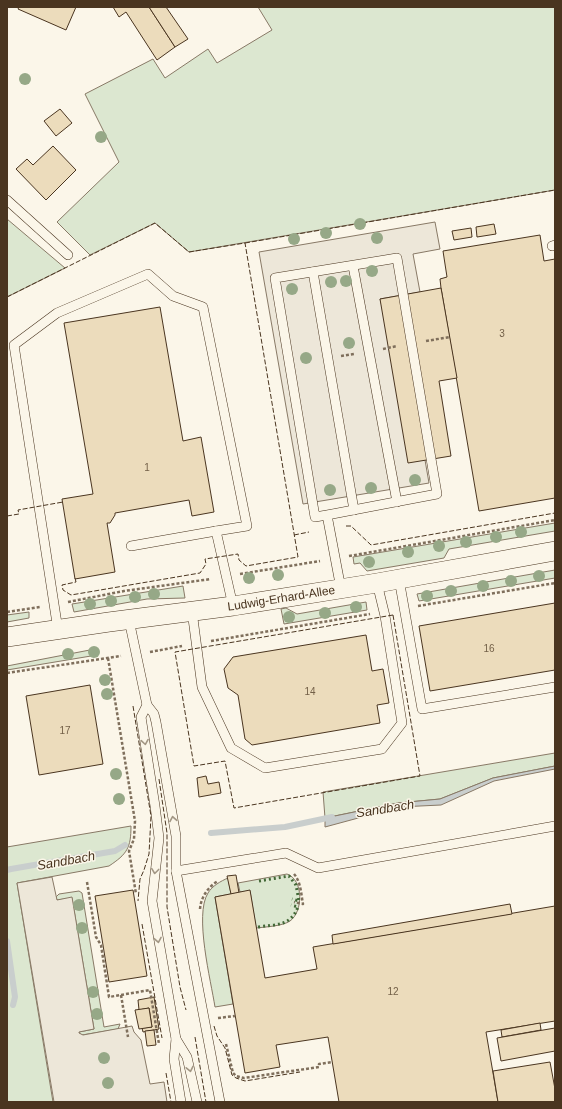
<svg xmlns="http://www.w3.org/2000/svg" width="562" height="1109" font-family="Helvetica,sans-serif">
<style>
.green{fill:#dce7d0;stroke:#887966}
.parking{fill:#ede7d9;stroke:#887966}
.water{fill:#c9cecd;stroke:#887966}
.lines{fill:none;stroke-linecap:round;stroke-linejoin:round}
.stream{stroke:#c9cecd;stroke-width:6}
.building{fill:#ecdcbc;stroke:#4a3520}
.service-casing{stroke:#4a3520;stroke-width:10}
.minor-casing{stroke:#4a3520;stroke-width:20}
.path{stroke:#7f6f5c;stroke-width:2.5;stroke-dasharray:3 2;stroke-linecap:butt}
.service{stroke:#fbf6e9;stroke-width:9}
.minor{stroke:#fbf6e9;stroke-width:19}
.hedge{stroke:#436837;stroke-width:3;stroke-dasharray:2 3;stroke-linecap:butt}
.fence{stroke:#4a3520;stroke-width:1;stroke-dasharray:5 2;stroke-linecap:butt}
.tree{fill:#96a887}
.oneway{stroke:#a29684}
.labels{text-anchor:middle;stroke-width:3;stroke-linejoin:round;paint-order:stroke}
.number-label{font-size:10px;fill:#725f47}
.street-label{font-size:12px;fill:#4a3520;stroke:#fbf6e9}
.water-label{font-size:13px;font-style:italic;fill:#4a3520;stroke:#fbf6e9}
</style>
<rect width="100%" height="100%" fill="#fbf6e9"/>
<!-- green -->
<g class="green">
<path d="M258,7H555V190L189,252L155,223L90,255L57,222L119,162L85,94L153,59L165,78L208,49L217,63L272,30Z"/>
<path d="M7,219L65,268L7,297Z"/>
<path d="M555,523V531L449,549L444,558L367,571L360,563L354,564L353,557Z"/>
<path d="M555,570V578L419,601L417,594Z"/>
<path d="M183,586L185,598L147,599L74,612L72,604Z"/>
<path d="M366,602L367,610L284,624L281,609L286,608L297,614Z"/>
<path d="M29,612V618L7,622V615Z"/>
<path d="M95,649L97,655L7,670V666Z"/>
<path d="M555,753V766L493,778L440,799L398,803L325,818L323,792Z"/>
<path d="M131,826C131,848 127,854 109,866L17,883L53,1102H7V847Z"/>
<path d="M287,874C304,880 303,912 290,921C283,926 265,927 256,928L250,891L240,892L238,883Z"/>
<path d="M228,878L231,894L215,897L233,1004L215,1007C211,981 194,915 208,893C212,886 221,881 228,878Z"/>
<path d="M79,891L82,893L104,1027L120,1024L118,1029L82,1035L79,1033V1032L94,1029L72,898L57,900L56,897L59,894Z"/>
</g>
<!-- parking -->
<g class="parking">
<path d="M435,222L440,249L413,254L420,292L380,299L425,460L429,483L303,504L259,252Z"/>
<path d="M52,877L57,900L72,897L94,1029L79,1032V1033L83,1035L132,1026L134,1032L141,1040L150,1084L164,1082L167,1102H54L17,883Z"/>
</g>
<!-- water -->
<path class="water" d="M555,766V769L494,781L441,805L399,807L325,827V818L398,803L440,799L493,778Z"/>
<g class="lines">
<!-- stream -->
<g class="stream">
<path d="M211,833L285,827L332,817"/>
<path d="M7,870L11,869L115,851L125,845"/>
<path d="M7,941L15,997L13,1005"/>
</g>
</g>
<!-- building -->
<g class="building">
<path d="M19,7H76L66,30L18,9Z"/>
<path d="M113,7H149L175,47L157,60L126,12L119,17Z"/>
<path d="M149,7H166L188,39L175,47Z"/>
<path d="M60,109L72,123L56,136L44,121Z"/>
<path d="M53,146L76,170L46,200L16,169L27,159L33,165Z"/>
<path d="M494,224L496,234L477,237L476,227Z"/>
<path d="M471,228L472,237L454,240L452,231Z"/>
<path d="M540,235L544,261L555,259V498L479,511L441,288L440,279L447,277L443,251Z"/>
<path d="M441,288L457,378L439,381L451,456L408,463L380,299Z"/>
<path d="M160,307L183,441L201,437L214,512L192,516L189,500L115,513V515L110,523H107L115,572L75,579L62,499L93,494L64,323Z"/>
<path d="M555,603V670L430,691L419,626Z"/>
<path d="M366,635L372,671L383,669L389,703L377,705L380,723L252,745L245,739L238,695L228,688L224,669L233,657Z"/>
<path d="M90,685L103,764L39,775L26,696Z"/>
<path d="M206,776L208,784L219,782L221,793L199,797L197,778Z"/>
<path d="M236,875L239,893L231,894L227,876Z"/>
<path d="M133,890L147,976L109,982L95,896Z"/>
<path d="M250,890L265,978L317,969L313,947L555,906V1021L486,1032L498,1102H339L328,1037L276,1045L280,1067L245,1073L215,897Z"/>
<path d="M510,904L512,914L333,944L332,935Z"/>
<path d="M154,997L159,1029L143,1032L142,1028L152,1027L149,1008L139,1010L138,1000Z"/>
<path d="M149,1008L152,1027L139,1029L135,1010Z"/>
<path d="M540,1023L541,1030L502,1037L501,1030Z"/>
<path d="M555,1028V1051L501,1061L497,1038Z"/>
<path d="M154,1030L156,1045L147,1046L145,1031Z"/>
<path d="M550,1062L555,1089V1102H498L493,1071Z"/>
</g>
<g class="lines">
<!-- service casing -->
<g class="service-casing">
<g id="service">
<path d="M7,200L68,255"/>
<path d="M552,246L555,245"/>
<path d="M353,266L397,502"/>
<path d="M313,272L354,510"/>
<path d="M327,515L315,517L275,278L397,258L437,494L327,515L341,589"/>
<path d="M131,546L216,531"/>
<path d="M399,579L422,709L555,687"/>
<path d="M192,611L202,687L231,748L265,768L382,749L402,723L385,616L377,583"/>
<path d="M129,620L147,705L154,714L156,722L176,836V871L220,1102"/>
<path d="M58,630L14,345L57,313L148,274L173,296L203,307L247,526L216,531L233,606"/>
<path d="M147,705L141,717L155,806L159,838L152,901L176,1039L174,1059L181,1102"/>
<path d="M176,871L286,853L318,868L555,826"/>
<path d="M176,1039L187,1057L197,1102"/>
</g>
</g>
<!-- minor casing -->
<g class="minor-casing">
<g id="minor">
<path id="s1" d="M7,637L109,622L233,606L377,583L555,551"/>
</g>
</g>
<!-- path -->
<g class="path">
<path d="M426,341L450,337"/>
<path d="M383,349L397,346"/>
<path d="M341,356L354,354"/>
<path d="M349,556L555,520"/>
<path d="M240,574L320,561"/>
<path d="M68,602L124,591L211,579"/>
<path d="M418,606L555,583"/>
<path d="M7,612L40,607"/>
<path d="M211,641L370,614"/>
<path d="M150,652L182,646"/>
<path d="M108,658L135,821L134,839L129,851L136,894"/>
<path d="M7,673L121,656"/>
<path d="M294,874C301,882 301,894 303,904L294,902"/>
<path d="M87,882L96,937L101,945L109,997L150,990L159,1044"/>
<path d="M200,909C201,897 208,887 218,881"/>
<path d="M121,995L128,1037"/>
<path d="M218,1018L235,1016"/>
<path d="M226,1044L233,1073L236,1076L244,1078L319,1067V1064L332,1062"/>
</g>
<!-- service -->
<use href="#service" class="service"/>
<!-- minor -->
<use href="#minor" class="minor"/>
<!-- hedge -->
<g class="hedge">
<path d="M259,881L289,876L296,885L299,901L292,899"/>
<path d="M258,927C276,924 290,927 298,907L291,905"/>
</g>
<!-- fence -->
<g class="fence">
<path d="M245,243L555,190"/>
<path d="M7,297L155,223L189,252L245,243L298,557L246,566L239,560L238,554L205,559L206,564L200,573L71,595L63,590L62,585L76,582L75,578"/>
<path d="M7,516L19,514L18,510L63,502"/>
<path d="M346,526H351L371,545L555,513"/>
<path d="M294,535L309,532"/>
<path d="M393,615L420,776L234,808L225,761L194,766L175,652Z"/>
<path d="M133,706L151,816L149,854L144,870L140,879L138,901"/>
<path d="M159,779L167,833V907L180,987L186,1010"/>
<path d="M142,924L162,1038"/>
<path d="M214,1026L217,1036L225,1048L232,1075L236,1078L245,1081L300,1072"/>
<path d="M195,1037L206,1102"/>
<path d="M166,1073L171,1102"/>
</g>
</g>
<!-- trees -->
<g class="tree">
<circle cx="25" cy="79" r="6"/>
<circle cx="101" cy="137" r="6"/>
<circle cx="360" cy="224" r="6"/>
<circle cx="326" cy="233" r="6"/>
<circle cx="377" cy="238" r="6"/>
<circle cx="294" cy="239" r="6"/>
<circle cx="372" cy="271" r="6"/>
<circle cx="346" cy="281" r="6"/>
<circle cx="331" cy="282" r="6"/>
<circle cx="292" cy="289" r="6"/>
<circle cx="349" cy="343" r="6"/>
<circle cx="306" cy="358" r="6"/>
<circle cx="415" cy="480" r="6"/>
<circle cx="371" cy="488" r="6"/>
<circle cx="330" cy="490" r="6"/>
<circle cx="521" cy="532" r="6"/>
<circle cx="496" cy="537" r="6"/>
<circle cx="466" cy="542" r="6"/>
<circle cx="439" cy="546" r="6"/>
<circle cx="408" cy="552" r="6"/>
<circle cx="369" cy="562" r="6"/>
<circle cx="278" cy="575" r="6"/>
<circle cx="539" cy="576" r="6"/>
<circle cx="249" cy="578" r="6"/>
<circle cx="511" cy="581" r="6"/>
<circle cx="483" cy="586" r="6"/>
<circle cx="451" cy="591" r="6"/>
<circle cx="154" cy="594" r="6"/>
<circle cx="427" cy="596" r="6"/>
<circle cx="135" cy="597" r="6"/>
<circle cx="111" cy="601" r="6"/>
<circle cx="90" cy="604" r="6"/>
<circle cx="356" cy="607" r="6"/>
<circle cx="325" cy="613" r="6"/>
<circle cx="289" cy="617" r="6"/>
<circle cx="94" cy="652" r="6"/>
<circle cx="68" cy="654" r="6"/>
<circle cx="105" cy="680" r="6"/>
<circle cx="107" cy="694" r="6"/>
<circle cx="116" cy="774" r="6"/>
<circle cx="119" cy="799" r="6"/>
<circle cx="79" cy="905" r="6"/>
<circle cx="82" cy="928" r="6"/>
<circle cx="93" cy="992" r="6"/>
<circle cx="97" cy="1014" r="6"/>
<circle cx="104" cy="1058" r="6"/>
<circle cx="108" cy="1083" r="6"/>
</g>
<!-- one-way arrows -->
<defs><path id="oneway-chevron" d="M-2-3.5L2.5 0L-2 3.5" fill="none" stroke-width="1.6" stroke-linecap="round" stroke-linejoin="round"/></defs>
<g class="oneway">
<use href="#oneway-chevron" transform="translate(145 742) rotate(81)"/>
<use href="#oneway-chevron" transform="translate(173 819) rotate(-100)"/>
<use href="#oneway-chevron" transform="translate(155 871) rotate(97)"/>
<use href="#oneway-chevron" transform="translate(158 940) rotate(80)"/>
<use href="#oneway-chevron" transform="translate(190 1069) rotate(78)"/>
</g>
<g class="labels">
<!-- number labels -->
<g class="number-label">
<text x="502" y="337">3</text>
<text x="147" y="471">1</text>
<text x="489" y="652">16</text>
<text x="310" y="695">14</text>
<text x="65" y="734">17</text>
<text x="393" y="995">12</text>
</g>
<!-- street labels -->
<g class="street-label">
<text dy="4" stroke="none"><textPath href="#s1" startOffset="277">Ludwig-Erhard-Allee</textPath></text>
</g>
<!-- water labels -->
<g class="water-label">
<text transform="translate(385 808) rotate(-9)" y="5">Sandbach</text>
<text transform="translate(66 860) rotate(-10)" y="5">Sandbach</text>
</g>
</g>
<!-- border -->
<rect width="562" height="1109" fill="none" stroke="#4a3520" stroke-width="16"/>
</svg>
